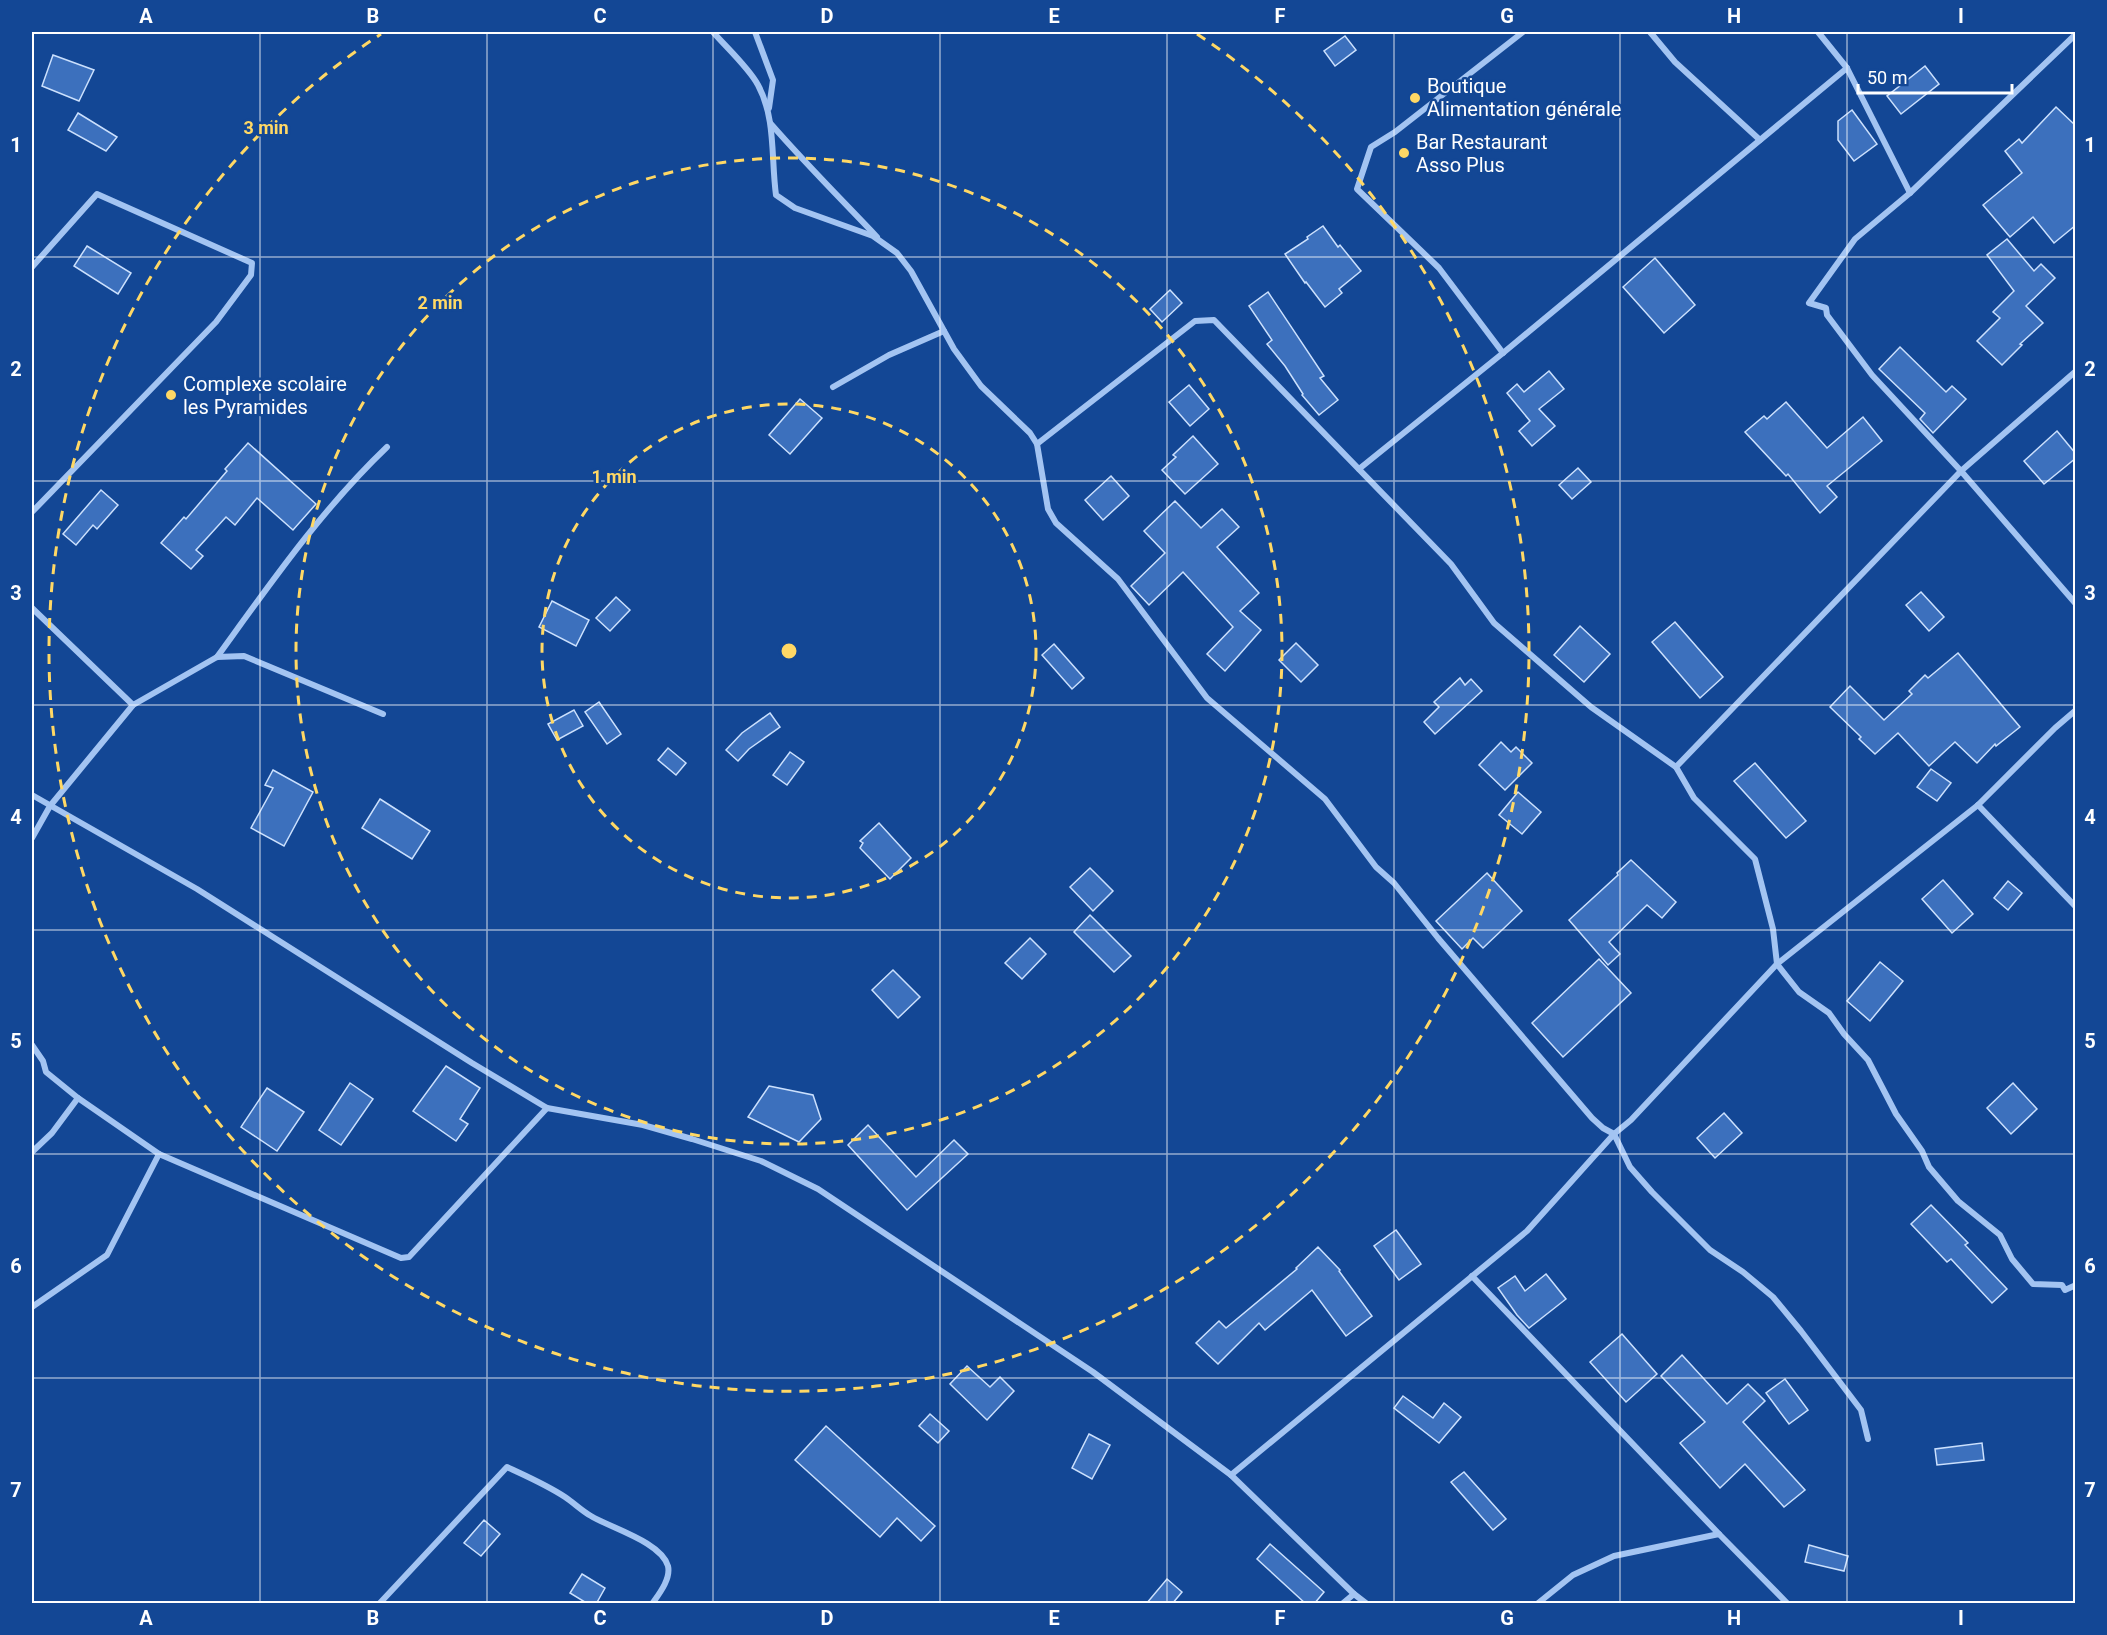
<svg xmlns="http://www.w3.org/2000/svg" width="2107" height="1635" font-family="Roboto,sans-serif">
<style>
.building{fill:#3c70bd;stroke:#cbe0fd;stroke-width:1.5}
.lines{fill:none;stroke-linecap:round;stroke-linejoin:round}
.minor{stroke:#a3c4f2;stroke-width:6}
.grid{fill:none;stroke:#fff;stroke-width:1.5;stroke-opacity:0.55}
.ring{fill:none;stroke:#ffd865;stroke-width:3;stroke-dasharray:10 8}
.poi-dot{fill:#ffd865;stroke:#134795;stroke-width:2}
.labels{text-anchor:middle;stroke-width:5;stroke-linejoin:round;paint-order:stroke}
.poi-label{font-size:20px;fill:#fff;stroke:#134795;text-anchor:start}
.centre{fill:#ffd865;stroke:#134795;stroke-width:3}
.ring-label{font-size:18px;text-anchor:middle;font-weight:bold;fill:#ffd865;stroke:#134795;stroke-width:5;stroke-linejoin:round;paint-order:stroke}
.neatline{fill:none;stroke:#fff;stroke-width:2}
.grid-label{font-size:20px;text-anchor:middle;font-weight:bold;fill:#fff}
</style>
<rect width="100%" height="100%" fill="#134795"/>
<!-- building -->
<g class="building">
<path d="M1345,36L1356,50L1335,66L1324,51Z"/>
<path d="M53,55L94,70L79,101L42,86Z"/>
<path d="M1925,66L1939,84L1901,114L1887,96Z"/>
<path d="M2056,107L2076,126V225L2054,243L2033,217L2010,237L1983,205L2022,173L2005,151L2019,139L2022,143Z"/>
<path d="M1852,110L1877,144L1854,161L1838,140V121Z"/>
<path d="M78,113L117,137L106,151L68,130Z"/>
<path d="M1323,226L1338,247L1340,245L1361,271L1339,289L1342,293L1325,307L1306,282L1305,283L1285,254L1308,239L1307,237Z"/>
<path d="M2007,239L2034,271L2041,264L2055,278L2026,306L2043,323L2020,344L2022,345L2002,365L1977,341L2000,318L1993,312L2014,291L1987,255Z"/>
<path d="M87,246L131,273L118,294L74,266Z"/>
<path d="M1655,258L1695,305L1664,333L1623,287Z"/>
<path d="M1170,290L1182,303L1162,322L1150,309Z"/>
<path d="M1268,292L1324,376L1320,378L1338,400L1319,415L1302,395L1303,394L1285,366L1267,344L1272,340L1249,306Z"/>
<path d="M1900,347L1946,392L1952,386L1966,399L1933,433L1920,419L1925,413L1879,369Z"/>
<path d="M1549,371L1564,389L1539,409L1555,426L1532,446L1519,431L1530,421L1507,393L1517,384L1524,392Z"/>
<path d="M1189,385L1209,409L1190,426L1169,402Z"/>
<path d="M800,399L822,418L790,454L769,435Z"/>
<path d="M1786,402L1827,448L1863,417L1882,441L1827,486L1837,497L1820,513L1788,474L1786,476L1745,432L1764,416L1767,419Z"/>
<path d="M2057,431L2076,454V458L2044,484L2024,461Z"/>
<path d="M1193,436L1218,464L1185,494L1162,470L1176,457L1173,455Z"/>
<path d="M248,443L316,504L293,530L257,498L235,525L226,517L196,550L203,556L191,569L161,543L184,517L186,519L227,471L225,469Z"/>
<path d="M1578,468L1591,482L1572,499L1559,485Z"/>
<path d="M1111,476L1129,496L1103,520L1085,500Z"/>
<path d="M101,490L118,505L97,529L93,525L76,545L63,534Z"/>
<path d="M1175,501L1201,528L1222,509L1239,527L1217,547L1259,593L1240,611L1261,630L1225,671L1207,654L1233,627L1183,572L1149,605L1131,586L1165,553L1144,531Z"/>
<path d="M1921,592L1944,617L1929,631L1906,605Z"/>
<path d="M616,597L630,610L610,631L596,618Z"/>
<path d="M552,601L589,620L576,646L539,627Z"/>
<path d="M1675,622L1723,677L1700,698L1652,642Z"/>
<path d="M1580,626L1610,654L1584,682L1554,655Z"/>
<path d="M1296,643L1318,665L1301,682L1279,660Z"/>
<path d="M1054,644L1084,678L1072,689L1042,655Z"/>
<path d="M1958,653L2020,727L1996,746L1995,744L1977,763L1955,742L1929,766L1898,733L1875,754L1859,739L1861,737L1830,707L1850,686L1884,720L1912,694L1909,691L1925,675L1928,678Z"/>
<path d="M1460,678L1465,685L1471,679L1482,691L1435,734L1424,722L1439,707L1434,702Z"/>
<path d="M599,702L621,734L607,744L585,712Z"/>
<path d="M574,710L583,726L557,740L548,724Z"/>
<path d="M770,713L780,727L749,749L738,761L726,750L742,733Z"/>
<path d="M1501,742L1511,752L1516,747L1532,763L1505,790L1479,765Z"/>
<path d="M668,748L686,763L676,775L658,760Z"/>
<path d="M790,752L804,762L787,785L773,775Z"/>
<path d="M1755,763L1806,821L1786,838L1734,781Z"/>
<path d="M1931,769L1951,783L1937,801L1917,787Z"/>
<path d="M273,770L313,792L284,846L251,828L273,788L265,785Z"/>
<path d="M1518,792L1541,812L1522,834L1499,815Z"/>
<path d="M380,799L430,831L412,859L362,828Z"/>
<path d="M879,823L911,858L890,879L860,848L863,843L860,841Z"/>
<path d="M1631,860L1676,902L1662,918L1647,905L1609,942L1620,954L1608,965L1569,920L1618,875L1617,873Z"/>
<path d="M1090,868L1113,891L1093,911L1070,887Z"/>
<path d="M1487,873L1522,911L1483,948L1473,938L1462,949L1436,921Z"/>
<path d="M1943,880L1973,914L1952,933L1922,899Z"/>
<path d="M2008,881L2022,893L2008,910L1994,898Z"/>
<path d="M1090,915L1131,956L1114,972L1074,932Z"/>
<path d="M1030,938L1046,954L1022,979L1005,963Z"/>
<path d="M1599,959L1631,993L1563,1057L1532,1023Z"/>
<path d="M1880,962L1903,981L1870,1021L1847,1001Z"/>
<path d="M893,970L920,997L898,1018L872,990Z"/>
<path d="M446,1066L480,1088L460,1119L468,1124L456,1141L413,1111Z"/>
<path d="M350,1083L373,1099L341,1145L319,1130Z"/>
<path d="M2013,1083L2037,1109L2011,1134L1987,1108Z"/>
<path d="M769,1086L813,1095L821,1119L799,1142L748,1117Z"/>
<path d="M267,1088L304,1112L277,1151L241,1127Z"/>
<path d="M1724,1113L1742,1133L1715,1158L1697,1138Z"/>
<path d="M868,1125L916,1177L954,1140L968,1154L907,1210L848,1145Z"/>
<path d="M1931,1205L1968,1243L1965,1245L2007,1289L1992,1303L1951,1259L1947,1262L1911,1224Z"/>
<path d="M1396,1230L1421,1264L1399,1280L1374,1246Z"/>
<path d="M1318,1247L1340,1270L1339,1271L1372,1316L1346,1336L1312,1290L1265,1330L1259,1323L1218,1364L1196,1343L1219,1321L1226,1328L1297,1269L1296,1268Z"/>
<path d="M1546,1274L1566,1299L1529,1328L1517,1315L1498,1288L1515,1276L1525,1291Z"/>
<path d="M1622,1334L1657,1374L1626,1402L1590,1362Z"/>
<path d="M1682,1355L1727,1404L1748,1384L1765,1401L1743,1422L1805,1490L1784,1507L1745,1464L1720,1488L1680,1443L1705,1422L1661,1376Z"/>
<path d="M967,1366L990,1387L1000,1377L1014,1391L987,1420L950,1384Z"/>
<path d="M1785,1379L1808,1410L1789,1424L1766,1393Z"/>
<path d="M1403,1396L1433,1418L1444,1403L1461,1417L1439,1443L1394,1408Z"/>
<path d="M930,1414L949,1431L938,1443L919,1426Z"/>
<path d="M826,1426L935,1526L921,1541L897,1518L880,1537L795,1460Z"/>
<path d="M1089,1434L1110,1445L1092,1479L1072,1468Z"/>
<path d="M1982,1443L1984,1460L1937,1465L1935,1449Z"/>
<path d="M1464,1472L1506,1519L1493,1530L1451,1482Z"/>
<path d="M484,1520L500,1534L481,1556L464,1543Z"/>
<path d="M1270,1544L1324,1592L1314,1604H1306L1257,1559Z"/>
<path d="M1809,1545L1848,1556L1844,1571L1805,1562Z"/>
<path d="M582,1574L605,1588L596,1604H588L570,1593Z"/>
<path d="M1167,1579L1182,1592L1172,1604H1146Z"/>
</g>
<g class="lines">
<!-- minor -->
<g class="minor">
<path d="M713,32C726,47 749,68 758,85C776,118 771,159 776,195L795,208L873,236L897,253L911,271L954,349L981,386L1030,433L1037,444L1048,509L1056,523L1118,579L1207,698L1325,799L1376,867L1394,883L1438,938L1592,1118L1603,1128L1614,1134L1631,1120L1777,964L1978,805L2055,728L2076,710"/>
<path d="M755,32L773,80L769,108"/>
<path d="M1650,32L1675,62L1760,140"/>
<path d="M1818,32L1847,68L1910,193"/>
<path d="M2076,34L1910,193L1855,239L1809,303L1826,308L1827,315L1872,375L1961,471L2076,604"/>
<path d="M771,124C805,163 841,199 877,237"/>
<path d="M32,267L97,194L252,263L251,275L216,322L32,512"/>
<path d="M1503,353L1439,268L1357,189L1371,147L1395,132L1523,32"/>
<path d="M833,387L889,355L944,331"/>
<path d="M1037,444L1195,321L1214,320L1451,564L1494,623L1591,707L1676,767L1694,798L1755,859L1773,929L1777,964L1799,992L1829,1013L1844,1034L1868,1060L1896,1114L1922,1151L1929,1167L1958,1201L2000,1235L2012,1259L2033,1284L2062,1285L2065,1290L2076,1285"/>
<path d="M1359,469L1503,353L1847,68"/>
<path d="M32,608L133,705"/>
<path d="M217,657C270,584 322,509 387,447"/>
<path d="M1676,767L1961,471L2076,371"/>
<path d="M32,795L197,889L472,1063L547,1108L643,1125L692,1139L761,1161L818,1189L1093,1372L1231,1475L1354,1594L1367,1604"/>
<path d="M1978,805L2076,907"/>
<path d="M32,838L50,806L133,705L217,657L244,656L383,714"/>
<path d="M32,1045L43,1061L46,1072L78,1098L52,1133L32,1152"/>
<path d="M78,1098L159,1154L401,1258L409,1257L547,1108"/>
<path d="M1472,1276L1719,1534"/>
<path d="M32,1307L107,1255L159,1154"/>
<path d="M1231,1475L1527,1231L1614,1134L1630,1167L1652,1192L1710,1250L1743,1272L1773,1297L1801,1331L1861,1410L1868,1439"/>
<path d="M379,1604L507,1467C526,1476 547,1485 565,1497C574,1503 582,1511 591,1516C611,1528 661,1542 668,1566C671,1579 659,1594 652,1604"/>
<path d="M1342,1604L1354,1594"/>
<path d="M1537,1604L1573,1575L1614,1556L1719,1534L1788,1604"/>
</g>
</g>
<!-- grid -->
<path class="grid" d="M260,32V1604M487,32V1604M713,32V1604M940,32V1604M1167,32V1604M1394,32V1604M1620,32V1604M1847,32V1604M32,257H2076M32,481H2076M32,705H2076M32,930H2076M32,1154H2076M32,1378H2076"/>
<!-- distance rings -->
<g class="ring">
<circle cx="789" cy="651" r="247"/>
<circle cx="789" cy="651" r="493"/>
<path d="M1197 34A740 740 0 1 1 381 34"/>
</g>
<!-- markers -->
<g class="poi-dot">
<circle cx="1415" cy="98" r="6"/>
<circle cx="1404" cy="153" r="6"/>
<circle cx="171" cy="395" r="6"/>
</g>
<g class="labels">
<!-- poi labels -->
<g class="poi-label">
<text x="1427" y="93">Boutique<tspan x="1427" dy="23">Alimentation générale</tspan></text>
<text x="1416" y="149">Bar Restaurant<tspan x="1416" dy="23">Asso Plus</tspan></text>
<text x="183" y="391">Complexe scolaire<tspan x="183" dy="23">les Pyramides</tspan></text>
</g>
</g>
<circle cx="789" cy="651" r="9" class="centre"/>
<g class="ring-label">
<text x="266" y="134">3 min</text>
<text x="440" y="309">2 min</text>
<text x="614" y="483">1 min</text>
</g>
<!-- border -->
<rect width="2107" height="1635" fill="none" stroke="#134795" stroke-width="66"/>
<!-- scale -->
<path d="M1858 84v9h154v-9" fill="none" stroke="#ffffff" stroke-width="3"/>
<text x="1867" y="84" font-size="18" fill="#ffffff" stroke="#134795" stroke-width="4.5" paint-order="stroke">50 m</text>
<rect x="33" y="33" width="2041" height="1569" class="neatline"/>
<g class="grid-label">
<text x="146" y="23">A</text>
<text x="373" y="23">B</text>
<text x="600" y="23">C</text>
<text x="827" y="23">D</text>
<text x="1054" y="23">E</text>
<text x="1280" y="23">F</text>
<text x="1507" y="23">G</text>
<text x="1734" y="23">H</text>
<text x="1961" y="23">I</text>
<text x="16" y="152">1</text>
<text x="2090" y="152">1</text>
<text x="16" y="376">2</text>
<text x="2090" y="376">2</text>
<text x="16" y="600">3</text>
<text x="2090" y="600">3</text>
<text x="16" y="824">4</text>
<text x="2090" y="824">4</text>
<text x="16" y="1048">5</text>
<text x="2090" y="1048">5</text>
<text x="16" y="1273">6</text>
<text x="2090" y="1273">6</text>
<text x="16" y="1497">7</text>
<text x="2090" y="1497">7</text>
<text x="146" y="1625">A</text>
<text x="373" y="1625">B</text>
<text x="600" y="1625">C</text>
<text x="827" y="1625">D</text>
<text x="1054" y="1625">E</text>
<text x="1280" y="1625">F</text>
<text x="1507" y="1625">G</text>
<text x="1734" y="1625">H</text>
<text x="1961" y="1625">I</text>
</g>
</svg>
